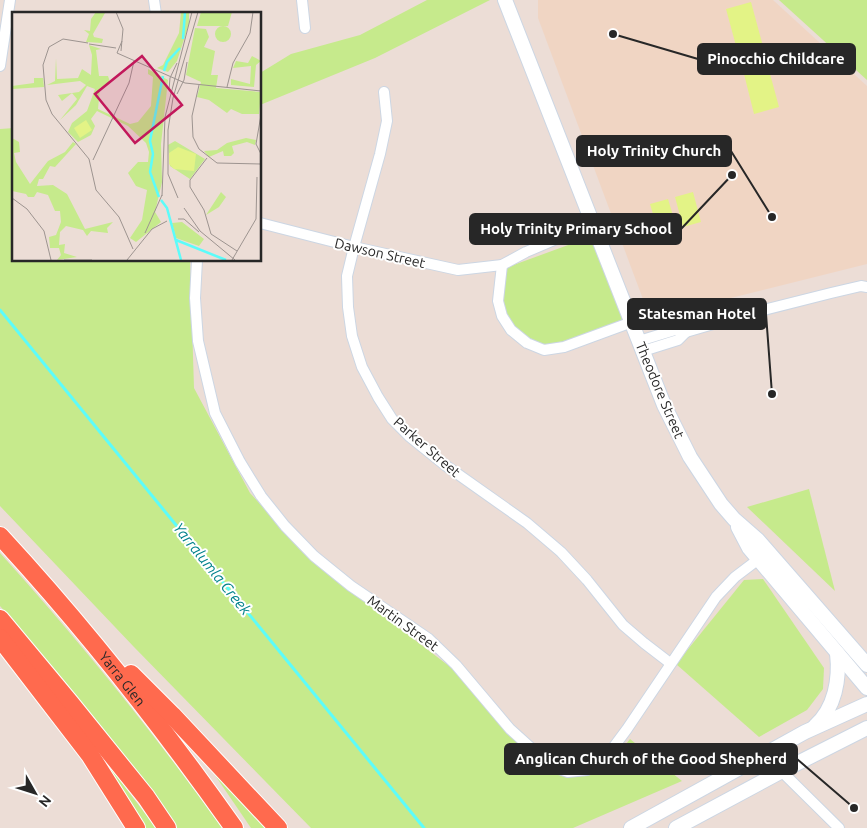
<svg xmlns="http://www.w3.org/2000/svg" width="867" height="828" font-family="Ubuntu,sans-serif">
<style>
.education{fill:#f0d5c3}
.green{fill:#c6ea8c}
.pitch{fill:#e3f386}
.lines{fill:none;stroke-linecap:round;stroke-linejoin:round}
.stream{stroke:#5cfcfa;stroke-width:3}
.minor-casing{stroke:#ccd6e3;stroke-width:12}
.secondary-casing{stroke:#ccd6e3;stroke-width:16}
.motorway-casing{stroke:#fff;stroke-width:20}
.minor{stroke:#fff;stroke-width:10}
.secondary{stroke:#fff;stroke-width:14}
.motorway{stroke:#ff6a4e;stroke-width:18}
.labels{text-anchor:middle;stroke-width:4;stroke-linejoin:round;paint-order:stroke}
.street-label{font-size:14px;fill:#272727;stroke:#fff}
.water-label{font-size:15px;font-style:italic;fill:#03838c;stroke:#fff}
.inset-river{fill:none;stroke:#5cfcfa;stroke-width:2.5}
.inset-road{fill:none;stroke:#9d9490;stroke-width:1}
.view{fill:#c2185b;fill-opacity:0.15;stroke:#c2185b;stroke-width:2.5}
.inset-edge{fill:none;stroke:#272727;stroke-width:2.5}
.leader{fill:none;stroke:#272727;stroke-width:2}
.callout-dot{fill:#272727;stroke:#fff;stroke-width:2}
.callout{fill:#272727;stroke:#272727;stroke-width:2}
.callout-label{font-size:15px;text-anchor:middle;font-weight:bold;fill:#fff}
</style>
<rect width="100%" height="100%" fill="#ecddd6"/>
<!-- education -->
<path class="education" d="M538,0H773L867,86V264L650,318L538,18Z"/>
<!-- green -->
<g class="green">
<path d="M427,0H490L375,58L260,105V73L291,54L360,35Z"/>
<path d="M779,0H867V80Z"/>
<path d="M14,128V260H190L194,388L250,493L315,564L453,669L548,772L578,776L608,767L630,739L682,781L573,828H311L134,647L0,506V129Z"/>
<path d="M590,237L625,320C606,327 561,348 543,344C528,341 514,329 507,316C501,302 501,285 500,270Z"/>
<path d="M809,489L835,591L747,507Z"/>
<path d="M0,553C79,640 153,732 222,828H177C123,751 63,677 0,606Z"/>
<path d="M763,579L824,668L823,689L807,710L759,737L676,664L744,580Z"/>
<path d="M106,762L156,828H142L104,764Z"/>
<path d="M208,765L274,828H251Z"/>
</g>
<!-- pitch -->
<g class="pitch">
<path d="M751,2L764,50L739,57L726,9Z"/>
<path d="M766,59L779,107L754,114L742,66Z"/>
<path d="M693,192L701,222L683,227L675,197Z"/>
<path d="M668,199L677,229L659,234L650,204Z"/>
</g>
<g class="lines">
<!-- stream -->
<path class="stream" d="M0,310L424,828"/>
<!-- minor casing -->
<g class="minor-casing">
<g id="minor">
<path d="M154,0L156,14"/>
<path d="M302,0L305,28"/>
<path d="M0,66L10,0"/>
<path d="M384,92L387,121L380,154L354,247L347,276L348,307L352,336L362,367L378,397L392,419L409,436L445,465L527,523L561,552L587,580L623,625L644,643L670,663"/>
<path d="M260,223L354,247L458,270L502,265L526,252L594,223"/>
<path d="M197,260L195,298L198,341L215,413L240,462L261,496L285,526L314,556L351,586L429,639L456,665L510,729L551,766L568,772L587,770L604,760L627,729L716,597L735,577L764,555"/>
<path d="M502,265L498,301L502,316L511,330L527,343L544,350L564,347L632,322"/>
<path d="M639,341L675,330L686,332L744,315L831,293L861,286L867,287"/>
<path d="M643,351L678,340L686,332"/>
<path d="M764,754L839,828"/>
</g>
</g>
<!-- secondary casing -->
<g class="secondary-casing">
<g id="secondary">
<path d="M505,0L664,405L690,457L721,504L734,519L758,540L867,665"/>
<path d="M738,527L749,548L867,688"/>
<path d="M815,726C835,708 840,679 837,653"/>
<path d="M631,828L805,732L867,704"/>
<path d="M676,828L782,771L867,728"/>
</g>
</g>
<!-- motorway casing -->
<g class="motorway-casing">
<g id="motorway">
<path id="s1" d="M0,536C85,628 162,726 234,828"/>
<path d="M0,619L70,703L146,797L167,828"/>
<path d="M0,638L90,755L136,828"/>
<path d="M131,674L172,715L278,828"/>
</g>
</g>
<!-- minor -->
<use href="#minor" class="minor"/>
<!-- secondary -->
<use href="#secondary" class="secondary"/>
<!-- motorway -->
<use href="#motorway" class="motorway"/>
</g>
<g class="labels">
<!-- street labels -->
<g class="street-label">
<text transform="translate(380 253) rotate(13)" y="5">Dawson Street</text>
<text transform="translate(660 390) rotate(67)" y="5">Theodore Street</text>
<text transform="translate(427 447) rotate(41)" y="5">Parker Street</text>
<text transform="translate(403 623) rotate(36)" y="5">Martin Street</text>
<text dy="5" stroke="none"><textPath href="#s1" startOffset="188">Yarra Glen</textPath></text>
</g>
<!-- water labels -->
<g class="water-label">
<text transform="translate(212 569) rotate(51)" y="5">Yarralumla Creek</text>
</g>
</g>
<!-- overview -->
<g transform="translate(12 12)">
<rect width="249" height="249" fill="#ecddd6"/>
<path d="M84,0L93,1L81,22L82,25L91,27L90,31L74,30L77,22L72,18L78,19L79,7ZM169,0H177V12L165,49L156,60L145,56L151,53L167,21ZM189,0H220L216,14H185ZM203 22a8 8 0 1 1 16 0a8 8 0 1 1-16 0ZM183,16L194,17L197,25L192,35L203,39L199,63H206L204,76L249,80L247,102H230L219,97L215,101L197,88L185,85L189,70L174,63ZM77,33L89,37L84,38L87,64H96L98,70L88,76L86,97L118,112L126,110L139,94L141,65L136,62V57L156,68L149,132L150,170L143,200L149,210L124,230L118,226L130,208L135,178L124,174L116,161L126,150H136L137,140L134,131L116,114L85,99L79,107L83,114L79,123L66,130L56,120L60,111L75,99L83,77L75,74L64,93L48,108L65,87L60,81L50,89L46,83L67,80L74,73L68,69L35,73L43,69L44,46L45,67L66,66L70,57L79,63L80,43ZM240,44L249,49L244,53L242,75L219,73V67L238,72L239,54L221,56L224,49L236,51ZM22,66H31L32,75L0,77V74L22,71ZM0,126L7,130L8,140L2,141L4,150L18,172L36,149L53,140L61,130L64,132L43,155L38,154L31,167H27L25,174L41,173L55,182L73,217L101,210L95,216L96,221L79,219L75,224L71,218L54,214L48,220L47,233L53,232L52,241L65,245L45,248L49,243L47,236H38L37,225L44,223L49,210L48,199H43L36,183L25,180L22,185H16L14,182L0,179ZM234,126L244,128L243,133L235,130L220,134L222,141L219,144H212L211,139L197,145L192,139L205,138L215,131ZM163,129L193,147L178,167L158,154L156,133ZM209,180L214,185L207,195L194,203ZM170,210L192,227L187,234L164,226L160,211Z" fill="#c6ea8c"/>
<path d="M74,108L80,118L68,126L62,116ZM166,135L184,142L182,159L162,157L157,152V141Z" fill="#e3f386"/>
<path class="inset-river" d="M171,27L173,0M152,59L155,50L168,36M147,185L138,160L141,142L138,129L151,64M149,188L155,196L169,248M164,228L214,248"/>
<path class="inset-road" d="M104,0L111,17L109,39M110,29L105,41L173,71L249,79M76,31L51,27L37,35L31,53L34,88L40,102L77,147L84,178L107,205L121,237M77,32L104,36M187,73L180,104L181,125L187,137L205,151L249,152M215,75L221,51L238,21L241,0M157,78L158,66L165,51M165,82L172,68L175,50M249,103L244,132L249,142M195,146L178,168V175L192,198L199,222L225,239M81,148L117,71L122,49M150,184L153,105L180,0M0,186L15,197L32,219L39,248M166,186L156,162V118L161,86L186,0M172,196L188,219L223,248M166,207H172L187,220M133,221L150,183M52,248H80M115,248L140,217L155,209M220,248L244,207L245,165"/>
<path class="view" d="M130,44L170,93L123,131L83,82Z"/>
<rect width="249" height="249" class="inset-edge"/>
</g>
<!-- callouts -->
<path class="leader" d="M613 34L698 59M772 217L731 151M732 175L681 229M772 394L766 314M854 808L797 759"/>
<g class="callout-dot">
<circle cx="613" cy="34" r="5"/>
<circle cx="772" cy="217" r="5"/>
<circle cx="732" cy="175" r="5"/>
<circle cx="772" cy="394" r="5"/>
<circle cx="854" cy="808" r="5"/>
</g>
<g class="callout">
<rect x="698" y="44" width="157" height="30" rx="5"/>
<rect x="577" y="136" width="154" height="30" rx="5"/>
<rect x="470" y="214" width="211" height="30" rx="5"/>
<rect x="628" y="299" width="138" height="30" rx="5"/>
<rect x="505" y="744" width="292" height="30" rx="5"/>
</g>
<g class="callout-label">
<text x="776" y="64">Pinocchio Childcare</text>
<text x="654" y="156">Holy Trinity Church</text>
<text x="576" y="234">Holy Trinity Primary School</text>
<text x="697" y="319">Statesman Hotel</text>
<text x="651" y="764">Anglican Church of the Good Shepherd</text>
</g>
<!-- north arrow -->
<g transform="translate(35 793) rotate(129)" stroke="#ffffff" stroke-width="4" paint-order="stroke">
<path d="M0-4L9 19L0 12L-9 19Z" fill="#272727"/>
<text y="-8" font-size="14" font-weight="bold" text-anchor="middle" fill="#272727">N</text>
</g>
</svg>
